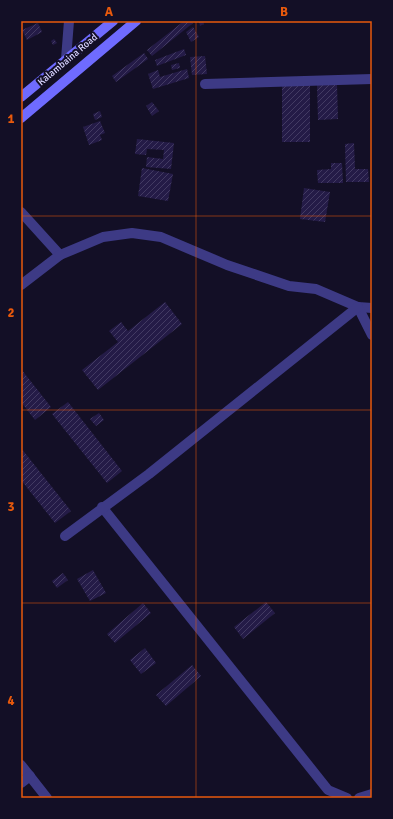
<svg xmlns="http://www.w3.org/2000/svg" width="393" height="819" font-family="Signika,sans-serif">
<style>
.building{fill:url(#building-hatch)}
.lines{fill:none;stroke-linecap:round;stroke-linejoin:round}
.minor{stroke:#3d3a85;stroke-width:10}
.secondary{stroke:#6f6bff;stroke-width:10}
.grid{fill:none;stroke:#e8590c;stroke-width:1;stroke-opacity:0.55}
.labels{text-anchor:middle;stroke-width:4;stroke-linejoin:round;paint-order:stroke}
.street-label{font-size:10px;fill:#d9d4ff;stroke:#130f26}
.neatline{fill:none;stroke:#e8590c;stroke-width:1.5}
.grid-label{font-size:13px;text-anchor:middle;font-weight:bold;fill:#e8590c}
</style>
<defs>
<pattern id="building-hatch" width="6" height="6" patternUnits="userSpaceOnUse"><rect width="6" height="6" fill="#241b47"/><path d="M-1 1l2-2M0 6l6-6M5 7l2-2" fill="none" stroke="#433b63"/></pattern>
</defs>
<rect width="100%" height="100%" fill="#130f26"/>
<!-- building -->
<g class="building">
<path d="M184,21H191L193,23L152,56L147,50Z"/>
<path d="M199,21H203L204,24L200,26Z"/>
<path d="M38,23L42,32L27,40L22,30Z"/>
<path d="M193,27L199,37L191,42L186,32Z"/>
<path d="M54,39L57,43L53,45L51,41Z"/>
<path d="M184,49L186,55L157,66L155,60Z"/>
<path d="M144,53L148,59L116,82L112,76Z"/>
<path d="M205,56L207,74L192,75L190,57Z"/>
<path d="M179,63L180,68L172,70L171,65Z"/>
<path d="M187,69L189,78L153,89L148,74L158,70L160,77Z"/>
<path d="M310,84V142H282V85Z"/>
<path d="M317,85H337L338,119L318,120Z"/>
<path d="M152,102L159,111L152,116L146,106Z"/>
<path d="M100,111L102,117L95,120L93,114Z"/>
<path d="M100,121L105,133L100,135L102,140L89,145L83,127Z"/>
<path d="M137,139L174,143L171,169L146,167L147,157L163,159L164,150L147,149L146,155L135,154Z"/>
<path d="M354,143L355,169H368L369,182H346L345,144Z"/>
<path d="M331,163H342L343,183H318L317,170L331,169Z"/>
<path d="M142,168L173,174L168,201L138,196Z"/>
<path d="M304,188L330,192L325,222L300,219Z"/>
<path d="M165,302L182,324L98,390L82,370L118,342L109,331L121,322L128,331Z"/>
<path d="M21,369L51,407L35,420L21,402Z"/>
<path d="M68,402L122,471L107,483L52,414Z"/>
<path d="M99,413L104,420L96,426L90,419Z"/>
<path d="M21,448L71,511L55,523L21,480Z"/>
<path d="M93,570L106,593L90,601L77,579Z"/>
<path d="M63,573L68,580L57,588L52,581Z"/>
<path d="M266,602L275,613L243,639L234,627Z"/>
<path d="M143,603L151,613L115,643L107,634Z"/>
<path d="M145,648L156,663L141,674L130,660Z"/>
<path d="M192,665L201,676L166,706L156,695Z"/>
</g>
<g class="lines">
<!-- minor -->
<g class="minor">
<path d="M66,59L69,21"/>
<path d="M205,84L372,79"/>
<path d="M21,212L60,255"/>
<path d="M21,285L60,255L103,237L132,233L161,237L227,265L289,286L316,289L358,307L372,308"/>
<path d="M358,307L372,335"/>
<path d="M102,507L328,790L347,798"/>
<path d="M65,536L149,474L358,307"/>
<path d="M21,765L47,798"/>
<path d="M21,783L30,776"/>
<path d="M359,798L372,794"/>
</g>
<!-- secondary -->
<g class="secondary">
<path d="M21,97L113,21"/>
<path d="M21,118L136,21"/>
</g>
</g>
<!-- grid -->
<path class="grid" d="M196,21V798M21,216H372M21,410H372M21,603H372"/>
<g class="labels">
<!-- street labels -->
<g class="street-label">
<text transform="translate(67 59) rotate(-40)" y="4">Kalambaina Road</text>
</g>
</g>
<!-- border -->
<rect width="393" height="819" fill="none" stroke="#130f26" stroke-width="44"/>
<rect x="22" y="22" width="349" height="775" class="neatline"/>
<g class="grid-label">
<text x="109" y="16">A</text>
<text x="284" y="16">B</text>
<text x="11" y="123">1</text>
<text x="11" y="317">2</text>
<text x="11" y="511">3</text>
<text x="11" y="705">4</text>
</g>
</svg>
